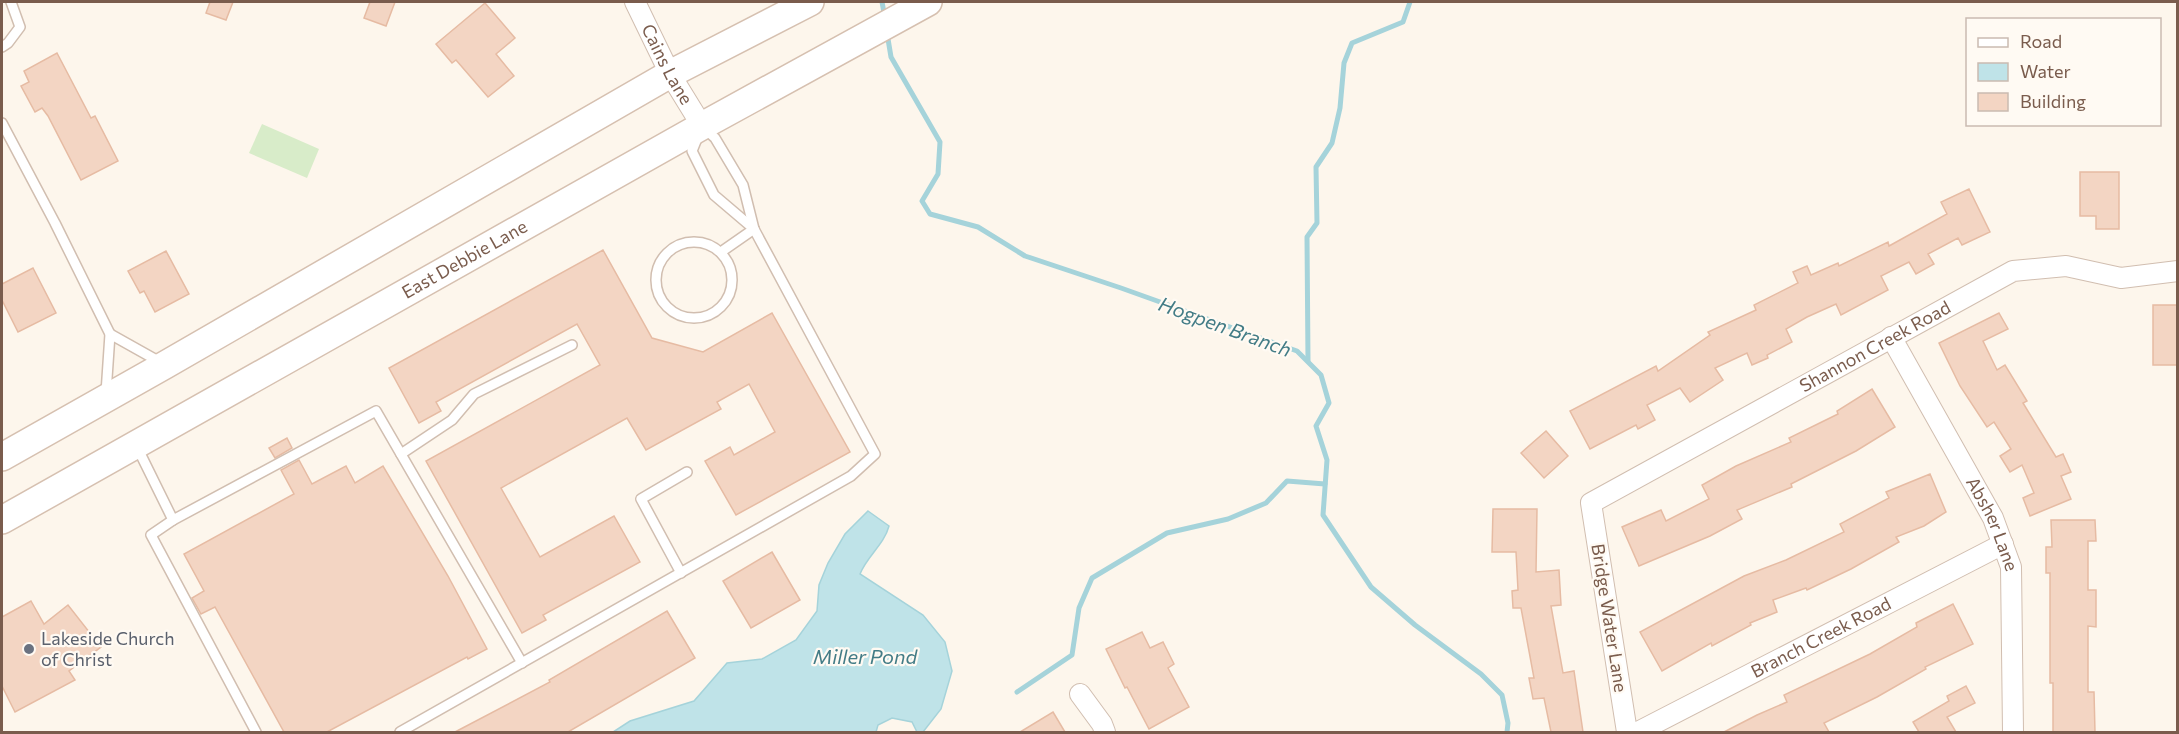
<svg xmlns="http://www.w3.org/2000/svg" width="2179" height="734" font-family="Commissioner,sans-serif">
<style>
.green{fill:#d8ecc9}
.water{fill:#bfe3e8;stroke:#a5d3da;stroke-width:1.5}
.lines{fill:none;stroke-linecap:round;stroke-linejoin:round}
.stream{stroke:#a5d3da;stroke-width:5}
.building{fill:#f3d5c3;stroke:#e6bba3;stroke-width:1.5}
.service-casing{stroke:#d1beb0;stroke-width:12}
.minor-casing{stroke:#d1beb0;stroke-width:22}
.secondary-casing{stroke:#d6c0b0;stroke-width:30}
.service{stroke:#fff;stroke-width:9}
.minor{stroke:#fff;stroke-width:20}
.secondary{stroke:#fff;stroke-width:27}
.worship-dot{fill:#6b7280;stroke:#fffaf3;stroke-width:2}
.labels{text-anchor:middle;stroke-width:4.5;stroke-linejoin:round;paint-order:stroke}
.street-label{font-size:18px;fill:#7a5c4d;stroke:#fffaf3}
.worship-label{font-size:18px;fill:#5b616d;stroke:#fffaf3;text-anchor:start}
.water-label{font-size:20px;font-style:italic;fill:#437c86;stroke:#fffaf3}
</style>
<rect width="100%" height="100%" fill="#fdf6ec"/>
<!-- green -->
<path class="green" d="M262,124L319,149L307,178L249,153Z"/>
<!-- water -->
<path class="water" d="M868,511L889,526C884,545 867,556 860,574L923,615L945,642L952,671L941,709L923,732H917L912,722L892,718L878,725L876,732H613L630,721L694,701L727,663L762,659L796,640L817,611L819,585L828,563L845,534Z"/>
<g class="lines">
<!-- stream -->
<g class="stream">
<path d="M882,2L885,18"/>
<path d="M887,33L891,57L940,142L938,174L922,201L930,214L978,227L1025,256L1121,288L1297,351L1321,375L1329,403L1316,426L1327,460L1323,515L1371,587L1415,625L1481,674L1502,695L1508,723L1507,732"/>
<path d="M1308,361L1307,237L1317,223L1316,167L1332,143L1340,108L1344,63L1352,43L1403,22L1410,2"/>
<path d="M1017,692L1072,655L1079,608L1092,578L1167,533L1228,519L1266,503L1287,481L1325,484"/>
</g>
</g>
<!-- building -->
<g class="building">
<path d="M210,2H233L226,20L206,13Z"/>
<path d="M370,2H395L386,26L364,18Z"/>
<path d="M485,3L515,38L496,54L514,76L488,97L456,60L452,63L436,44Z"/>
<path d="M57,53L91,118L95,116L118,161L81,180L48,116L42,108L35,112L21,86L29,82L24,71Z"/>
<path d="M2080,172H2119V229H2096V216H2080Z"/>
<path d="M1969,189L1990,232L1962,245L1958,238L1928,254L1934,264L1916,274L1909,262L1881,276L1888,290L1841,315L1836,304L1807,317L1786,329L1792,342L1767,355L1768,358L1752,365L1747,353L1715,368L1723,380L1690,402L1680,388L1647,405L1655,420L1638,429L1636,425L1590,449L1570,411L1656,366L1658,371L1710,335L1708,332L1756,310L1754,305L1798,283L1793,272L1807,266L1811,275L1838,263L1839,266L1888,242L1889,246L1947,214L1941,202Z"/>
<path d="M603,250L652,338L703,352L772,313L850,452L736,515L705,461L730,447L734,455L775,432L749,384L717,402L721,409L646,450L627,418L501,488L540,557L614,516L640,562L543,615L546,620L522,633L426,461L600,365L577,324L436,402L441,411L419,423L389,368Z"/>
<path d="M166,251L189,294L155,312L144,291L140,293L128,271Z"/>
<path d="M33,268L56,313L18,332L2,300V284Z"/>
<rect x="2153" y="305" width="25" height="60"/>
<path d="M1999,313L2008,329L1983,341L1997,370L2005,365L2027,401L2023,403L2056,457L2063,454L2071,472L2061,476L2071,499L2030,516L2023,498L2034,493L2022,465L2010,472L2000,456L2011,449L1994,422L1987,427L1960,386L1939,343Z"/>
<path d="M1872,389L1895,427L1856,451L1791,484L1792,487L1737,510L1742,519L1710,536L1639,566L1622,527L1661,510L1666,521L1709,499L1702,485L1736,466L1791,442L1789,438L1838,414L1837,411Z"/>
<path d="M1546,431L1568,456L1544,478L1521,453Z"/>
<path d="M287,438L292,448L275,458L269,448Z"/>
<path d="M299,460L312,484L346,466L355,483L383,466L448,576L487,649L468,659L467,657L327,732H284L215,607L201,614L192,598L204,591L184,554L294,494L281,470Z"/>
<path d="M1930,474L1946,512L1924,526L1896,537L1899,542L1851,569L1807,590L1806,588L1773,600L1777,612L1750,623L1751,625L1712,646L1711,643L1662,671L1640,632L1744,576L1786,560L1844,532L1840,524L1889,498L1886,492Z"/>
<path d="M1493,509H1537L1536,572L1559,570L1561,605L1551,606L1563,673L1574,671L1583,732H1551L1544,698L1533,699L1529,678H1534L1521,608H1513L1512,591L1518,590L1516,552H1492Z"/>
<path d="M2051,520H2095L2096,541H2088V590H2096V627L2088,626V692H2094L2095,732H2053V683H2050V573H2046V547H2052Z"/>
<path d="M772,552L800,600L751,628L723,581Z"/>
<path d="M31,601L44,624L68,605L101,647L69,671L75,680L15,712L2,686V617Z"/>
<path d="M1953,604L1973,644L1925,667L1926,669L1877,697L1824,723L1829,732H1724L1757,715L1787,702L1784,695L1870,654L1917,627L1916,623Z"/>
<path d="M667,611L695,658L568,732H455L550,682L549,680Z"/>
<path d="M1142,632L1150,648L1163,642L1174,664L1168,668L1189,707L1149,729L1127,687L1125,688L1106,649Z"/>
<path d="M1966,686L1975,703L1947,717L1956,732H1919L1913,722L1949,701L1947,696Z"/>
<path d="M1053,712L1065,732H1020Z"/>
</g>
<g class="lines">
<!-- service casing -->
<g class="service-casing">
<g id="service">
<path d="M2,47L8,43L20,27L11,2"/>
<path d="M2,123L55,223L110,334L106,393"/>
<path d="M698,136L692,151L714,195L754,229"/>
<circle cx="694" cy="280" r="38"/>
<path d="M721,252L754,229"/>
<path d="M110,334L160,362"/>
<path d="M137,447L173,520L151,535L256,732"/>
<path d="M401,454L452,420L474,394L572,345"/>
<path d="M173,520L376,411L522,663"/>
<path d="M681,573L641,499L687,472"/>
<path d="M400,732L851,476L875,454L754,229L743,185L715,138L704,128"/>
</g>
</g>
<!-- minor casing -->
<g class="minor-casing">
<g id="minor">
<path id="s1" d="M635,2L670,74L702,126"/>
<path id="s2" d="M1891,337L1993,518L2011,567L2013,732"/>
<path d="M1080,694L1102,724L1105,732"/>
<path id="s3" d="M1627,732L1591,503L2013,271L2066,266L2121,278L2178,271"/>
<path id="s4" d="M1638,732L2003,544"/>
</g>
</g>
<!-- secondary casing -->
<g class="secondary-casing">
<g id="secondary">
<path d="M2,457L165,365L670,74L810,2"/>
<path id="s5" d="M2,520L702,126L928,2"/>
</g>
</g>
<!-- service -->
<use href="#service" class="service"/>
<!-- minor -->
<use href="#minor" class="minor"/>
<!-- secondary -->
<use href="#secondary" class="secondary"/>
</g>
<!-- markers -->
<circle class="worship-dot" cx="29" cy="649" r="6"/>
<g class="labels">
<!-- street labels -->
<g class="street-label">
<text dy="6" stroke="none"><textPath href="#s1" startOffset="70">Cains Lane</textPath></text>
<text dy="6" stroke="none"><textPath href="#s5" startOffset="531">East Debbie Lane</textPath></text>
<text dy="6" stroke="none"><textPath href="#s3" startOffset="556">Shannon Creek Road</textPath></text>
<text dy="6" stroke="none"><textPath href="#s2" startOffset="213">Absher Lane</textPath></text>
<text transform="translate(1609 618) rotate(81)" y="6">Bridge Water Lane</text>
<text dy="6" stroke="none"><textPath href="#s4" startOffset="206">Branch Creek Road</textPath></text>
</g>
<!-- worship labels -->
<g class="worship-label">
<text x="41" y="645">Lakeside Church<tspan x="41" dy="21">of Christ</tspan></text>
</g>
<!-- water labels -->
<g class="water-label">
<text transform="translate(1225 327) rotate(20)" y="7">Hogpen Branch</text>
<text x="865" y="664">Miller Pond</text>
</g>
</g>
<!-- border -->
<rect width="2179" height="734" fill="none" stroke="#7a5c4d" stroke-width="6"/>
<!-- legend -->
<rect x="1966" y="18" width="195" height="108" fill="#fffaf3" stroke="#cabbb1" stroke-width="1.5"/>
<rect x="1978" y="38" width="30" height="9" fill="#ffffff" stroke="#cabbb1" stroke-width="1.5"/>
<text x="2020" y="48" font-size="18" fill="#7a5c4d">Road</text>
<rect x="1978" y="63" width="30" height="18" fill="#bfe3e8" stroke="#cabbb1" stroke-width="1.5"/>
<text x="2020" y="78" font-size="18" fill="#7a5c4d">Water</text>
<rect x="1978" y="93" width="30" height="18" fill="#f3d5c3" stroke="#cabbb1" stroke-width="1.5"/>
<text x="2020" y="108" font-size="18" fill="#7a5c4d">Building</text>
</svg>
